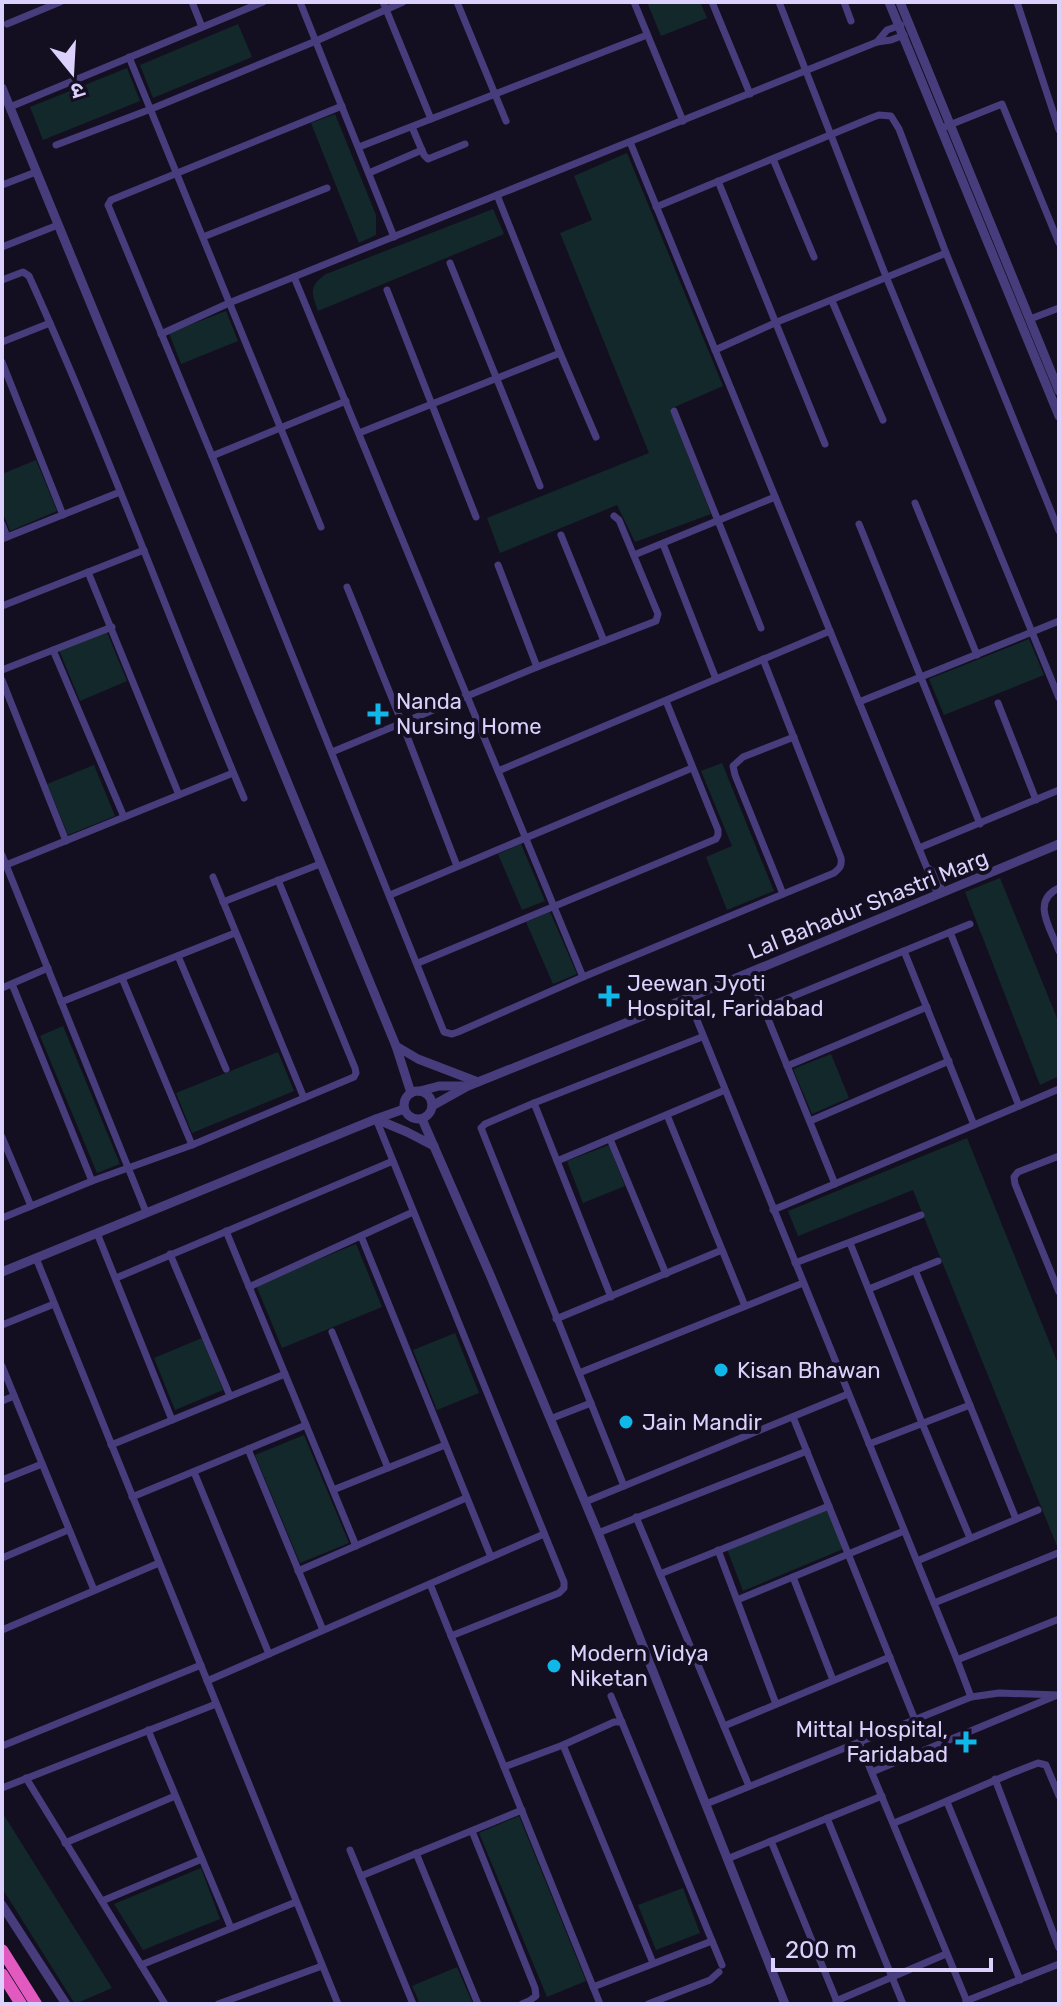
<svg xmlns="http://www.w3.org/2000/svg" width="1061" height="2006" font-family="Rubik,'Noto Sans Devanagari',sans-serif">
<style>
.green{fill:#12282a}
.lines{fill:none;stroke-linecap:round;stroke-linejoin:round}
.minor{stroke:#473d7c;stroke-width:7}
.tertiary{stroke:#473d7c;stroke-width:9}
.trunk{stroke:#e25ac0;stroke-width:12}
.poi-dot{fill:#10b7e9;stroke:#140f20;stroke-width:3}
.labels{text-anchor:middle;stroke-width:8;stroke-linejoin:round;paint-order:stroke}
.poi-label{font-size:22px;fill:#dbd1fc;stroke:#140f20;text-anchor:start}
.street-label{font-size:22px;fill:#dbd1fc;stroke:#140f20}
</style>
<rect width="100%" height="100%" fill="#140f20"/>
<!-- green -->
<g class="green">
<path d="M647,2H700L707,18L661,36Z"/>
<path d="M238,24L252,57L153,98L140,65Z"/>
<path d="M127,68L140,101L43,140L30,107Z"/>
<path d="M335,114L376,215V235L359,243L311,123Z"/>
<path d="M627,153L723,386L670,409L711,514L635,542L617,505L500,553L487,518L649,453L560,233L592,220L574,176Z"/>
<path d="M493,209L504,234L318,311C311,292 309,286 326,274Z"/>
<path d="M226,311L238,341L181,364L169,333Z"/>
<path d="M36,460L57,511L10,531L2,511V474Z"/>
<path d="M106,630L127,681L80,701L59,650Z"/>
<path d="M1029,639L1044,675L944,715L929,679Z"/>
<path d="M722,763L774,891L727,910L706,857L732,846L701,771Z"/>
<path d="M94,765L115,816L68,835L47,784Z"/>
<path d="M521,844L545,901L522,910L498,854Z"/>
<path d="M1000,878L1059,1023V1076L1040,1085L965,892Z"/>
<path d="M550,912L577,974L553,984L526,922Z"/>
<path d="M63,1026L120,1164L97,1173L40,1036Z"/>
<path d="M278,1052L294,1091L192,1133L176,1093Z"/>
<path d="M831,1054L849,1098L812,1114L793,1069Z"/>
<path d="M967,1138L1059,1366V1551L913,1190L798,1236L788,1211Z"/>
<path d="M609,1145L625,1186L583,1203L567,1161Z"/>
<path d="M356,1244L382,1307L282,1348L256,1285Z"/>
<path d="M455,1333L479,1393L437,1410L413,1350Z"/>
<path d="M202,1338L223,1390L175,1410L154,1358Z"/>
<path d="M304,1435L349,1543L300,1563L255,1455Z"/>
<path d="M827,1508L843,1549L743,1591L727,1549Z"/>
<path d="M2,1812L112,1988L75,2004L2,1888Z"/>
<path d="M519,1816L586,1981L547,1997L479,1833Z"/>
<path d="M201,1868L220,1919L143,1950L114,1904Z"/>
<path d="M683,1888L700,1933L656,1950L638,1905Z"/>
<path d="M457,1967L473,2004H420L412,1986Z"/>
</g>
<g class="lines">
<!-- minor -->
<g class="minor">
<path d="M192,2L202,27"/>
<path d="M300,2L394,237"/>
<path d="M383,2L431,119"/>
<path d="M457,2L506,121"/>
<path d="M634,2L683,121"/>
<path d="M712,2L750,94"/>
<path d="M779,2L887,279L1059,698"/>
<path d="M844,2L851,21"/>
<path d="M1017,2L1059,130"/>
<path d="M7,24L60,2"/>
<path d="M877,42L887,30L901,25"/>
<path d="M129,57L321,527"/>
<path d="M342,106L111,200L108,205L212,456L444,1032L452,1034L458,1032L583,977L834,873C840,868 842,866 841,858L763,659"/>
<path d="M10,107L263,2"/>
<path d="M412,127L424,155L428,159L465,144"/>
<path d="M942,128L1002,104L1059,243"/>
<path d="M630,142L938,895"/>
<path d="M56,145L151,109L316,41L403,2"/>
<path d="M359,147L647,35"/>
<path d="M773,159L814,257"/>
<path d="M369,173L422,150"/>
<path d="M718,181L825,444"/>
<path d="M2,185L36,172"/>
<path d="M497,195L560,353L596,437"/>
<path d="M656,207L871,118L879,115L891,116L899,129L946,253L1059,531"/>
<path d="M203,237L327,188"/>
<path d="M2,247L58,225"/>
<path d="M450,263L540,486"/>
<path d="M294,277L583,977"/>
<path d="M2,280L23,272L29,276C107,448 171,625 244,798"/>
<path d="M387,290L476,517"/>
<path d="M832,301L883,420"/>
<path d="M1030,319L1059,308"/>
<path d="M161,334L229,303L877,42L891,40L904,35"/>
<path d="M2,342L50,323"/>
<path d="M715,350L777,322L946,253"/>
<path d="M2,362L63,515"/>
<path d="M674,411L761,628"/>
<path d="M359,433L560,353"/>
<path d="M212,456L346,401"/>
<path d="M915,503L977,655"/>
<path d="M2,524L7,537"/>
<path d="M859,524L980,824"/>
<path d="M561,535L604,641"/>
<path d="M2,539L120,492"/>
<path d="M663,544L716,679"/>
<path d="M634,555L775,497"/>
<path d="M498,565L537,667"/>
<path d="M88,572L179,795"/>
<path d="M347,587L402,723L457,866"/>
<path d="M2,606L144,550"/>
<path d="M53,650L124,817"/>
<path d="M2,670L112,627"/>
<path d="M2,680L66,841"/>
<path d="M859,702L1059,621"/>
<path d="M998,703L1036,800"/>
<path d="M332,752L537,667L656,621L658,614L619,520L614,516"/>
<path d="M498,771L830,631"/>
<path d="M919,848L1059,790"/>
<path d="M2,855L146,1212"/>
<path d="M6,865L233,773"/>
<path d="M928,868L935,873L943,892"/>
<path d="M213,877L304,1098"/>
<path d="M1059,888C1030,901 1051,929 1059,951"/>
<path d="M783,894L735,775L733,766L743,757L794,737"/>
<path d="M390,895L692,768"/>
<path d="M223,902L320,864"/>
<path d="M950,932L1019,1106"/>
<path d="M904,951L974,1125"/>
<path d="M178,956L226,1069"/>
<path d="M418,963L716,839L718,835V830L666,701"/>
<path d="M749,972L835,1184"/>
<path d="M122,978L192,1145"/>
<path d="M12,984L92,1181"/>
<path d="M2,988L48,968"/>
<path d="M688,998L957,1660L971,1697"/>
<path d="M61,1002L235,933"/>
<path d="M764,1008L970,924"/>
<path d="M787,1066L927,1007"/>
<path d="M534,1103L611,1297"/>
<path d="M667,1115L745,1306"/>
<path d="M376,1119L564,1582V1588L559,1593L451,1636"/>
<path d="M810,1121L949,1061"/>
<path d="M2,1137L31,1206"/>
<path d="M610,1139L666,1274"/>
<path d="M1059,1156L1018,1172L1014,1177L1015,1184L1059,1292"/>
<path d="M557,1161L725,1090"/>
<path d="M773,1210L1059,1089"/>
<path d="M2,1218L92,1181L192,1145L354,1077L356,1073L355,1068L278,880"/>
<path d="M226,1231L356,1546"/>
<path d="M97,1233L172,1420"/>
<path d="M361,1236L491,1557"/>
<path d="M850,1243L922,1423L970,1538"/>
<path d="M170,1254L230,1396"/>
<path d="M36,1258L338,2004"/>
<path d="M795,1263L921,1215"/>
<path d="M915,1270L1016,1519"/>
<path d="M116,1278L393,1161"/>
<path d="M249,1287L413,1212"/>
<path d="M869,1289L938,1261"/>
<path d="M556,1319L722,1250"/>
<path d="M2,1325L54,1304"/>
<path d="M332,1332L388,1468"/>
<path d="M2,1366L94,1590"/>
<path d="M579,1373L803,1283"/>
<path d="M2,1401L14,1396"/>
<path d="M793,1417L915,1720"/>
<path d="M550,1419L591,1403"/>
<path d="M869,1444L970,1405"/>
<path d="M111,1445L285,1374"/>
<path d="M248,1449L323,1630"/>
<path d="M194,1472L269,1654"/>
<path d="M2,1480L42,1464"/>
<path d="M624,1486L481,1128L485,1124L534,1103L702,1037"/>
<path d="M333,1490L445,1445"/>
<path d="M132,1497L306,1425"/>
<path d="M585,1502L848,1394"/>
<path d="M636,1517L749,1786"/>
<path d="M598,1533L807,1451"/>
<path d="M718,1550L776,1704"/>
<path d="M2,1558L68,1530"/>
<path d="M917,1561L1038,1510"/>
<path d="M298,1571L466,1498"/>
<path d="M660,1574L829,1506"/>
<path d="M793,1577L833,1680"/>
<path d="M430,1584L600,2004"/>
<path d="M737,1600L904,1531"/>
<path d="M934,1603L1058,1553"/>
<path d="M2,1630L159,1563"/>
<path d="M957,1660L1059,1619"/>
<path d="M207,1681L544,1534"/>
<path d="M611,1696L722,1965"/>
<path d="M724,1726L890,1657"/>
<path d="M148,1730L231,1928"/>
<path d="M859,1742L968,2004"/>
<path d="M563,1745L653,1963"/>
<path d="M2,1746L201,1665"/>
<path d="M504,1767L563,1745L614,1722H622"/>
<path d="M872,1772L1055,1696"/>
<path d="M26,1778L165,2004"/>
<path d="M995,1779L1059,1948"/>
<path d="M2,1788L216,1704"/>
<path d="M947,1802L1020,1980"/>
<path d="M706,1804L971,1697L999,1693L1059,1695"/>
<path d="M827,1818L903,2004"/>
<path d="M894,1823C943,1804 990,1781 1038,1763L1046,1765L1059,1796"/>
<path d="M472,1831L535,1988L536,1996L529,2001L522,2004"/>
<path d="M771,1841L838,2004"/>
<path d="M65,1843L175,1796"/>
<path d="M350,1850L413,2004"/>
<path d="M416,1853L478,2004"/>
<path d="M727,1859L882,1796"/>
<path d="M361,1876L522,1810"/>
<path d="M102,1901L202,1859"/>
<path d="M141,1965L296,1902"/>
<path d="M593,1987L712,1941"/>
<path d="M836,2001L946,1954"/>
<path d="M966,2001L1059,1964"/>
<path d="M218,2004L322,1966"/>
<path d="M648,2004L710,1980L719,1972"/>
</g>
<!-- tertiary -->
<g class="tertiary">
<path d="M889,2L1059,416"/>
<path d="M900,2L1059,391"/>
<path d="M2,88L396,1046L411,1093"/>
<path d="M396,1046L418,1059L478,1082"/>
<circle cx="418" cy="1105" r="14"/>
<path d="M420,1091L439,1086H468L688,998L1059,844"/>
<path d="M432,1106L466,1087"/>
<path d="M376,1119L407,1132L434,1146"/>
<path d="M422,1119L491,1277L598,1533L785,2004"/>
<path d="M2,1272L376,1119L404,1109"/>
<path d="M2,1905L66,2004"/>
</g>
<!-- trunk -->
<g class="trunk">
<path d="M2,1950L36,2004"/>
<path d="M2,1974L21,2004"/>
</g>
</g>
<!-- markers -->
<g class="poi-dot">
<path d="M374 702h8v8h8v8h-8v8h-8v-8h-8v-8h8z"/>
<path d="M605 984h8v8h8v8h-8v8h-8v-8h-8v-8h8z"/>
<circle cx="721" cy="1370" r="8"/>
<circle cx="626" cy="1422" r="8"/>
<circle cx="554" cy="1666" r="8"/>
<path d="M962 1730h8v8h8v8h-8v8h-8v-8h-8v-8h8z"/>
</g>
<g class="labels">
<!-- poi labels -->
<g class="poi-label">
<text x="396" y="709">Nanda<tspan x="396" dy="25">Nursing Home</tspan></text>
<text x="627" y="991">Jeewan Jyoti<tspan x="627" dy="25">Hospital, Faridabad</tspan></text>
<text x="737" y="1378">Kisan Bhawan</text>
<text x="642" y="1430">Jain Mandir</text>
<text x="570" y="1661">Modern Vidya<tspan x="570" dy="25">Niketan</tspan></text>
<text x="948" y="1737" text-anchor="end">Mittal Hospital,<tspan x="948" dy="25">Faridabad</tspan></text>
</g>
<!-- street labels -->
<g class="street-label">
<text transform="translate(868 904) rotate(-22)" y="8">Lal Bahadur Shastri Marg</text>
</g>
</g>
<!-- border -->
<rect width="1061" height="2006" fill="none" stroke="#dbd1fc" stroke-width="8"/>
<!-- north arrow -->
<g transform="translate(72 72) rotate(162)" stroke="#140f20" stroke-width="6" paint-order="stroke">
<path d="M0-6L14 30L0 20L-14 30Z" fill="#dbd1fc"/>
<text y="-12" font-size="22" font-weight="bold" text-anchor="middle" fill="#dbd1fc">उ</text>
</g>
<!-- scale -->
<path d="M773 1958v12h218v-12" fill="none" stroke="#dbd1fc" stroke-width="4"/>
<text x="785" y="1958" font-size="24" fill="#dbd1fc" stroke="#140f20" stroke-width="6" paint-order="stroke">200 m</text>
</svg>
